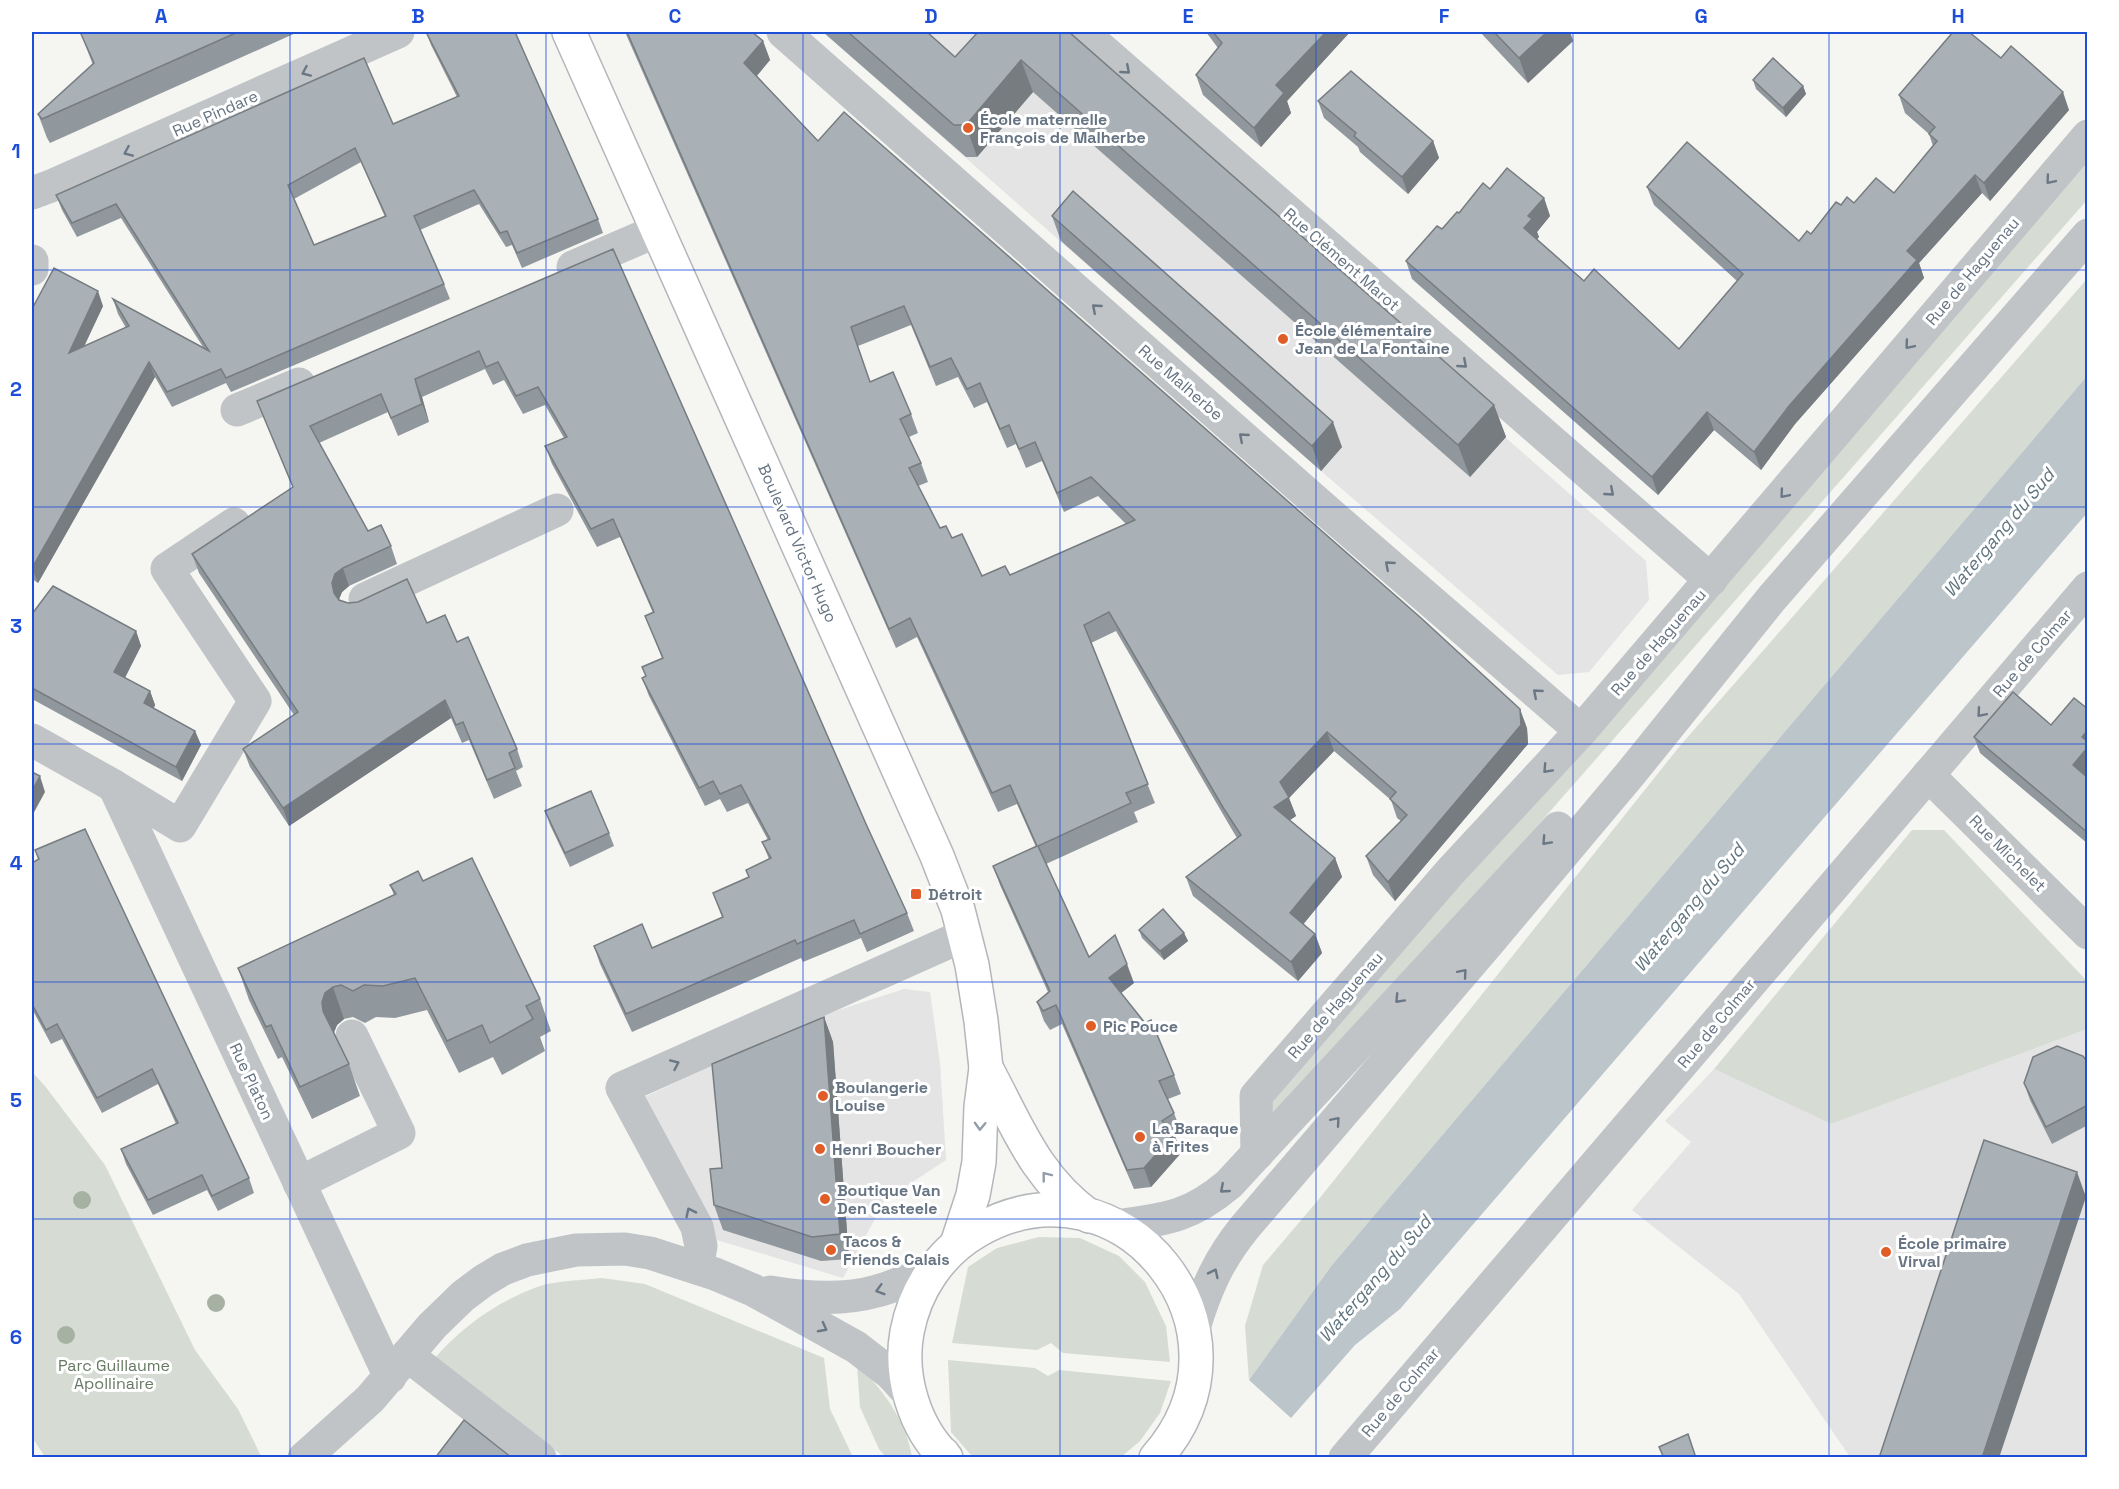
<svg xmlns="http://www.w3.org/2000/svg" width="2119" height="1489" font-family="'Space Grotesk',sans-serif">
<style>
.built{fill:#e3e4e3}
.green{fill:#d6dcd3}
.water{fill:#bbc5ca}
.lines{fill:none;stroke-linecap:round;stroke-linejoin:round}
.major-casing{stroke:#b3b7bb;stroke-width:36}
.highway-casing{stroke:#b5b8bb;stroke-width:36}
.minor{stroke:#c0c4c7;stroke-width:33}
.major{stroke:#fff;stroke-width:33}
.highway{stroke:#fff;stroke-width:33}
.tree{fill:#a6b1a3}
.wall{fill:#91989d;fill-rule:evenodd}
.shaded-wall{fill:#767c7f}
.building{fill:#a9b1b6;stroke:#767c7f;stroke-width:1.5;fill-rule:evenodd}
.oneway{stroke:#6a7785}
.oneway2{stroke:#939da8}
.grid{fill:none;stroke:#1d4ed8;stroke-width:1.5;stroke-opacity:0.55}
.poi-dot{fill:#e05d27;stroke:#fff;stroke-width:2}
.labels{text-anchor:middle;stroke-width:6;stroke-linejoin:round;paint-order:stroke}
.street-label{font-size:16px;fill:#657382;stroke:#fff}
.poi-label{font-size:16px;font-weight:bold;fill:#657382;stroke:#fff;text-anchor:start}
.park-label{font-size:16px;fill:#667963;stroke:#fff}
.water-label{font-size:18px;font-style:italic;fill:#60757f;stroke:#fff}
.neatline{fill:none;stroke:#1d4ed8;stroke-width:2}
.grid-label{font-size:20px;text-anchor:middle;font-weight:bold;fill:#1d4ed8}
</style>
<rect width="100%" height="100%" fill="#f5f5f2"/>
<!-- built -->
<g class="built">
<path d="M823,32H1044L1646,561L1649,600L1589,672L1558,675L1321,471Z"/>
<path d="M904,989L930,992L940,1063L946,1160L885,1200L843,1278L717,1240L640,1099L826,1014Z"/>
<path d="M2087,1029V1457H1850L1739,1294L1632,1210L1691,1142L1665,1121L1714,1069L1831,1124Z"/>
</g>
<!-- green -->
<g class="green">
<path d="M2087,159V200L1502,866L1270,1119L1271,1100Z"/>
<path d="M2087,279V376L1332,1265L1249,1380L1245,1326L1263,1265L1319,1199L1679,747Z"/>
<path d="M1912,830H1944L2087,981V1029L1831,1124L1714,1069Z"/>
<path d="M32,1072L45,1086L105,1165L195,1350L238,1409L261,1456L45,1457L32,1437Z"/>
<path d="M1039,1237L1080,1238L1119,1256L1145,1282L1166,1326L1170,1362L1063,1353L1051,1343L1037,1350L952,1343L968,1267L997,1248Z"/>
<path d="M602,1278L645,1284L824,1358L830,1409L853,1457H564L434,1359C461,1327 497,1302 537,1287C553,1281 584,1280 602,1278Z"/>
<path d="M948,1360L1035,1368L1048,1376L1059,1370L1171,1381L1160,1413L1140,1441L1121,1457H976L970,1454L951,1432Z"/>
<path d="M857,1365C883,1389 906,1421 912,1457H886L879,1449L860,1407Z"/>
</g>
<!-- water -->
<path class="water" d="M2087,376V513L1400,1309L1355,1345L1291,1418L1249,1380L1332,1265Z"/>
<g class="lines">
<!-- major casing -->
<g class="major-casing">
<g id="major">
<path d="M569,32L937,856L958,910L972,965L981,1021L986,1068L981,1107L979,1162L973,1195L957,1244"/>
<path d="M986,1068C1017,1125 1034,1176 1089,1216"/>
<path d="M946,1458C914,1427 899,1376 907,1332C915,1290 939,1253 977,1231C1122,1147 1269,1331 1156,1458"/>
</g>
</g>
<!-- highway casing -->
<g class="highway-casing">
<path id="highway" d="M943,1454V1458"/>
</g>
<!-- minor -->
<g class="minor">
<path d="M783,32L1321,506L1581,731"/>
<path d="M1082,32L1711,580"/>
<path d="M32,193L51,186L398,32"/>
<path d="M32,261V269"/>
<path d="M573,267L659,230"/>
<path d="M237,410L299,384"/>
<path d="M365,599L557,510"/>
<path d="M32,740L114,786L180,826L255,701L167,569L234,524"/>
<path d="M1928,775L2088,933"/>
<path d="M114,786L390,1377"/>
<path d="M1257,1154L1256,1096L1450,872L1581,731L2088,136"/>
<path d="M299,1183L399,1133L352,1036"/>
<path d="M1115,1226C1165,1219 1189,1218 1229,1184L1558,828"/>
<path d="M697,1268L701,1246L697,1227L622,1088L965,935"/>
<path d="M770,1292C805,1298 842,1301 877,1291C897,1286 916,1276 934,1268"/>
<path d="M1194,1328C1206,1288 1219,1259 1245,1227L1489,942L1631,773L1772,598L2088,235"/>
<path d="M407,1355L540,1458"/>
<path d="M304,1458L370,1399L432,1326L463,1296L483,1281L503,1269L527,1260L576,1250L625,1249L650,1253L715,1274L753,1290L856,1347L891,1374L910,1395"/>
<path d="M1345,1458L2088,588"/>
</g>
<!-- major -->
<use href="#major" class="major"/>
<!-- highway -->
<use href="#highway" class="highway"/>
</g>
<!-- trees -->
<g class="tree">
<circle cx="82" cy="1200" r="9"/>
<circle cx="216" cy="1303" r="9"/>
<circle cx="66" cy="1335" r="9"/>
</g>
<!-- wall -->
<g class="wall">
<path d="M83,32H298L50,143L47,138L38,114L93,65L81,34Z"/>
<path d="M426,32L598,219L603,233L522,268L512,245L506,247L479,204L420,230L444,284L450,299L231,392L226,383L172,407L155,377L38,583L32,579V309L103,306L84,346L126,328L118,314L113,299L203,347L121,218L77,237L62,210L56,195L393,124L457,97L431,45ZM361,162L385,217L314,245L294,199Z"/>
<path d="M625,32H752L763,41L770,60L757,76L818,141L1527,728L1528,744L1395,901L1373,875L1366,856L1401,821L1397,818L1391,800L1334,751L1289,798L1296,816L1290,820L1335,858L1342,877L1303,924L1315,934L1322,953L1298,981L1193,896L1186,877L1237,838L1231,828L1116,631L1091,643L1155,803L1134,812L1138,822L1046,864L1089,957L1134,983L1121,993L1174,1075L1181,1094L1168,1099L1174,1113L1181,1132L1175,1136L1181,1153L1151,1187L1134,1189L1062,1024L1050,1030L1044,1021L1037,1002L1048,992L1000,885L993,866L1036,847L1017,804L998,812L917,637L896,648ZM911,325L936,386L958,377L974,408L987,402L1007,448L1016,444L1026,468L1042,461L1064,512L1098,496L1126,524L1010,575L982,576L952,538L940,528L918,486L928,482L921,463L909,437L918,433L911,414L870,382L858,346Z"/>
<path d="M823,32H927L955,57L1069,32L1494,405L1506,437L1470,477L1033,92L977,157H966Z"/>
<path d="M1206,32H1350L1287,101L1291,113L1261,147L1203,95L1196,75L1218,48Z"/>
<path d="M1480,32H1570L1573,41L1528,83Z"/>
<path d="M2001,58L2069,110L1990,201L1982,193L1919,263L1924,278L1795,424L1761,470L1714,430L1658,495L1412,279L1406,261L1459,213L1544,198L1550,216L1537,232L1539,237L1537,239L1584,281L1679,349L1737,281L1654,205L1647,187L1799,241L1811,234L1841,205L1854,203L1894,193L1933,146L1929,134L1905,113L1899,95Z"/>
<path d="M1753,80L1803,86L1806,94L1786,117L1756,89Z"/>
<path d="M1318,101L1433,141L1439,158L1408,194L1360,152L1358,147L1324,118Z"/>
<path d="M1052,216L1342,447L1321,471L1061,241Z"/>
<path d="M613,249L866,824L907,913L914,931L867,952L861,938L803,962L801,958L632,1032L600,964L594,946L652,948L722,917L713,893L749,877L769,859L762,842L768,840L748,803L727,812L720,799L705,806L649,696L642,678L646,676L662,658L645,616L653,613L620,537L597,547L552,464L545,446L564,438L545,405L523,414L504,380L493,385L485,369L422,397L429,422L398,436L388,412L319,443L368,531L391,546L397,564L349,586L342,592L339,600L348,603L427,623L457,642L517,749L523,767L516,771L522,786L494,799L469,740L462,743L451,718L289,826L250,767L243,749L294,715L199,573L192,554L293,487L257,401Z"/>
<path d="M32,614L136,631L141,646L125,678L150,691L155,705L154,708L195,731L201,745L182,781L32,699Z"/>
<path d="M2088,709V770L2084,775L2088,778V844L1980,753L1974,737L2051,725Z"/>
<path d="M545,811L609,833L614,846L570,867L550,825Z"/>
<path d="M35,850L249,1178L254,1193L218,1211L207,1190L153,1215L126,1164L121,1149L176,1124L158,1084L102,1113L62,1039L51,1044L32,1009V863L38,859Z"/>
<path d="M423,881L540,999L551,1031L540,1037L545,1051L502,1075L493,1057L459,1073L427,1010L395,1018L376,1017L365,1023L353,1017L344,1019L337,1025L334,1033L349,1064L360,1096L312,1119L282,1057L278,1059L249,1000L238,968L394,895L390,885Z"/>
<path d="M1139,930L1184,933L1188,941L1164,960L1142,938Z"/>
<path d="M824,1017L833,1042L849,1259L821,1261L723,1230L714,1205L722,1168Z"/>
<path d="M2088,1063V1125L2052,1144L2030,1100L2024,1083Z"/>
</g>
<!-- shaded-wall -->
<g class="shaded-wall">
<path d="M1326,32H1350L1287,101L1291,113L1261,147L1254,128L1276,85Z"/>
<path d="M1547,32H1570L1573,41L1528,83L1519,58Z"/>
<path d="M763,41L770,60L751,82L744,63Z"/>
<path d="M1021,60L1033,92L977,157L966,125Z"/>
<path d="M1803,86L1806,94L1786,117L1783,108Z"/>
<path d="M2063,92L2069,110L1990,201L1984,183Z"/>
<path d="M1433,141L1439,158L1408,194L1402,177Z"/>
<path d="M1975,175L1982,193L1919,263L1924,278L1795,424L1761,470L1754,452L1907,251Z"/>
<path d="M1544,198L1550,216L1537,232L1539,237L1531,246L1524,228L1528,216Z"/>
<path d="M98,291L103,306L74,368L69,353Z"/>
<path d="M149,362L155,377L38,583L32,568Z"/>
<path d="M415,379L422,397L429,422L422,404Z"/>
<path d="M1494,405L1506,437L1470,477L1458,445Z"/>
<path d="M1707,412L1714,430L1658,495L1652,477Z"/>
<path d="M1333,422L1342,447L1321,471L1312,446Z"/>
<path d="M343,568L349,586L342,592L338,601L334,593L332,583L335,574Z"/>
<path d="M136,631L141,646L120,687L114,672Z"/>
<path d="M150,691L155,705L149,717L144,703Z"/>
<path d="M445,700L451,718L289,826L283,808Z"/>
<path d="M1520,709L1527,728L1528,744L1395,901L1388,882Z"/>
<path d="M2088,730V770L2079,781L2073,765L2082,737Z"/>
<path d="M195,731L201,745L182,781L176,767Z"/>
<path d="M1327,732L1334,751L1289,798L1296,816L1281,826L1274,807L1280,782Z"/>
<path d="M40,776L45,792L32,816V791Z"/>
<path d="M1335,858L1342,877L1297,932L1290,913Z"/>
<path d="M1184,933L1188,941L1164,960L1160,951Z"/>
<path d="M1315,934L1322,953L1298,981L1291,962Z"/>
<path d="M1127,964L1134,983L1116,997L1109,978Z"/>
<path d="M333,987L344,1019L337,1025L333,1034L323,1011L322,1002L325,993Z"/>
<path d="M824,1017L833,1042L849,1259L840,1234Z"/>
<path d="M1174,1134L1181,1153L1151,1187L1144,1168Z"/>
<path d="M2077,1172L2086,1197L1999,1458H1982Z"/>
</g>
<!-- building -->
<g class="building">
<path d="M83,32H238L42,119L38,114L94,63L81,34Z"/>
<path d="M426,32H515L598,219L517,253L507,231L500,233L474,190L414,216L444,284L226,378L221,369L167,392L149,362L32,568V309L54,268L98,291L69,353L129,326L113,299L209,351L116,204L72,223L56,195L364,58L393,124L459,96ZM355,148L386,216L314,245L288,185Z"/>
<path d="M627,32H752L763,41L744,63L818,141L844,112L1421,618L1520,709L1521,725L1388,882L1366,856L1407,815L1390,799L1396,792L1327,732L1280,782L1289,797L1274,807L1335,858L1290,913L1315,934L1291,962L1186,877L1241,835L1224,809L1109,612L1084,625L1148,784L1126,793L1131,803L1038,846L1089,957L1115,935L1127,964L1109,978L1145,1023L1151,1020L1174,1075L1159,1081L1174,1113L1162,1121L1174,1134L1144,1168L1127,1170L1056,1005L1043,1011L1037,1002L1050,991L993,866L1037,846L1010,785L992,793L910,618L889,629ZM904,306L930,367L951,358L967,389L980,383L1000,429L1009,425L1019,449L1035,442L1057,493L1091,477L1135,520L1010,575L1005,566L982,576L962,534L952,538L946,526L940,528L909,468L921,463L900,419L911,414L893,372L870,382L851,327Z"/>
<path d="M848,32H927L955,57L978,32H1069L1494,405L1458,445L1021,60L966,125H954Z"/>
<path d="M1213,32H1326L1276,85L1284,93L1254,128L1196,75L1222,43Z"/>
<path d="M1494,32H1547L1519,58Z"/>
<path d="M1953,32H1969L2001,58L2011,46L2063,92L1984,183L1975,175L1907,251L1917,260L1789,406L1754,452L1707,412L1652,477L1406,261L1437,226L1442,229L1457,212L1459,213L1483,183L1490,189L1507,168L1544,198L1528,216L1532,219L1524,228L1584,281L1594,269L1679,349L1743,274L1647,187L1687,142L1799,241L1807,231L1811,234L1836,202L1841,205L1847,197L1854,203L1876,178L1894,193L1937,141L1929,134L1935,127L1899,95Z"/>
<path d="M1773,58L1803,86L1783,108L1753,80Z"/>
<path d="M1351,71L1433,141L1402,177L1354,136L1356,133L1318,101Z"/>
<path d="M1073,191L1333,422L1312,446L1052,216Z"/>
<path d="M613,249L751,561L866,824L907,913L860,934L854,920L797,944L795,940L626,1014L594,946L642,924L652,948L723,917L713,893L749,877L746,870L771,858L762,842L770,839L741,785L720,794L713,781L699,788L642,678L646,676L642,667L663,658L645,616L654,612L613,519L591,529L545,446L567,437L538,387L516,396L498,362L486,367L479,351L415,379L422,404L391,418L381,394L310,426L368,531L381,525L391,546L343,568L335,574L332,583L334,593L339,600L348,603L358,602L407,579L427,623L445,615L457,642L468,637L517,749L509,753L515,768L487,780L463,722L456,725L445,700L283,808L243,749L298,712L192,554L293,487L257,401Z"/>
<path d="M53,586L136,631L114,672L150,691L144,703L195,731L176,767L32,688V614Z"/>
<path d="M2013,692L2051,725L2074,698L2088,709V730L2082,737L2088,742V747L2073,765L2088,778V833L1974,737Z"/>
<path d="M32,772L40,776L32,791Z"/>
<path d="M591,791L609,833L565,853L545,811Z"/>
<path d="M85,829L249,1178L212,1196L202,1175L148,1200L121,1149L178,1123L152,1069L97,1098L57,1024L46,1030L32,1004V863L39,859L35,850Z"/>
<path d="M472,858L540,999L526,1006L533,1019L490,1043L482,1025L447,1041L415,978L383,986L364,985L353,991L341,985L333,987L325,993L322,1002L323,1011L349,1064L300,1087L271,1025L266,1027L238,968L396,894L390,885L418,871L423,881Z"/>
<path d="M1163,909L1184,933L1160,951L1139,930Z"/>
<path d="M824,1017L840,1234L812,1237L714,1205L710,1169L722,1168L712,1064Z"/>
<path d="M2057,1046L2083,1056L2088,1063V1105L2046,1127L2024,1083L2033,1057Z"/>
<path d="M1984,1140L2077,1172L1982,1458H1879Z"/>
<path d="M464,1420L512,1458H435Z"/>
<path d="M1688,1434L1696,1458H1664L1659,1447Z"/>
</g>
<!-- one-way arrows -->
<defs><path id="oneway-chevron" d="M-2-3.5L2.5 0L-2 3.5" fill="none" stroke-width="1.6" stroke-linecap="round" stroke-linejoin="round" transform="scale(1.5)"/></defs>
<g class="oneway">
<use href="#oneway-chevron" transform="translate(1126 70) rotate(41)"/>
<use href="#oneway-chevron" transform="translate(306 72) rotate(156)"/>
<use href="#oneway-chevron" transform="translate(128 152) rotate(156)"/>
<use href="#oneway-chevron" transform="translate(2050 180) rotate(130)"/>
<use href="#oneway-chevron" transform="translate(1096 308) rotate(-139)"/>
<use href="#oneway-chevron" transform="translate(1909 345) rotate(130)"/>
<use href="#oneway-chevron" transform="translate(1463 364) rotate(41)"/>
<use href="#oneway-chevron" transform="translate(1243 437) rotate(-139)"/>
<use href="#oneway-chevron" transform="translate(1610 492) rotate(41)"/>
<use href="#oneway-chevron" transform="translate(1784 494) rotate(130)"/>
<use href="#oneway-chevron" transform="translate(1389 565) rotate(-139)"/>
<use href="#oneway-chevron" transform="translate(1537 693) rotate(-139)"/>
<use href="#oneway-chevron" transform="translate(1981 713) rotate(131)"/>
<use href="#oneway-chevron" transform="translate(1547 769) rotate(133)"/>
<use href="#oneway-chevron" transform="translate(1546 841) rotate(133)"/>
<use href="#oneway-chevron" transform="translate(1463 973) rotate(-49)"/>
<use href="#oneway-chevron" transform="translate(1399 999) rotate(133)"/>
<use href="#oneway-chevron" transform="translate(675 1064) rotate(-24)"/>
<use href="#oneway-chevron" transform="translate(1336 1121) rotate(-49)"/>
<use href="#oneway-chevron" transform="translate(1224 1189) rotate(139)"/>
<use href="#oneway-chevron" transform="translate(690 1212) rotate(-116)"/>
<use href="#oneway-chevron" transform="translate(1214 1273) rotate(-64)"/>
<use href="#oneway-chevron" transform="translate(880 1290) rotate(164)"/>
<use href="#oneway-chevron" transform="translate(823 1328) rotate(28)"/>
</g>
<g class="oneway2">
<use href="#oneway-chevron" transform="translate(980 1126) rotate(92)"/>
<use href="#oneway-chevron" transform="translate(1046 1176) rotate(-128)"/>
</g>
<!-- grid -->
<path class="grid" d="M290,32V1458M546,32V1458M803,32V1458M1060,32V1458M1316,32V1458M1573,32V1458M1829,32V1458M32,270H2088M32,507H2088M32,744H2088M32,982H2088M32,1219H2088"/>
<!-- markers -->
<g class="poi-dot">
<circle cx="968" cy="128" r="6"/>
<circle cx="1283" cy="339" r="6"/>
<rect x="910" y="888" width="12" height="12" rx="3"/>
<circle cx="1091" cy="1026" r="6"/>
<circle cx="823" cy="1096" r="6"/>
<circle cx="1140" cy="1137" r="6"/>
<circle cx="820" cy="1149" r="6"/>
<circle cx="825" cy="1199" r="6"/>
<circle cx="831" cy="1250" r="6"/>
<circle cx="1886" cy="1252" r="6"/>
</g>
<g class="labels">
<!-- street labels -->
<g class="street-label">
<text transform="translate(215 113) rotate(-24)" y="6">Rue Pindare</text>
<text transform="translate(1342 259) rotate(41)" y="6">Rue Clément Marot</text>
<text transform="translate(1972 271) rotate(-50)" y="6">Rue de Haguenau</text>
<text transform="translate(1181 382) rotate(41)" y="6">Rue Malherbe</text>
<text transform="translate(798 543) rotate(66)" y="6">Boulevard Victor Hugo</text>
<text transform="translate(1658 642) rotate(-49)" y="6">Rue de Haguenau</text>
<text transform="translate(2032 653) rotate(-49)" y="6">Rue de Colmar</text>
<text transform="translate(2008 853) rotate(45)" y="6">Rue Michelet</text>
<text transform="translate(1335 1005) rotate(-49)" y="6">Rue de Haguenau</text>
<text transform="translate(1716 1023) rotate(-50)" y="6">Rue de Colmar</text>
<text transform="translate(252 1081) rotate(65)" y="6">Rue Platon</text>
<text transform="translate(1400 1392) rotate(-50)" y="6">Rue de Colmar</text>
</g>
<!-- poi labels -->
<g class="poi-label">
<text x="980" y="125">École maternelle<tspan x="980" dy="18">François de Malherbe</tspan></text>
<text x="1295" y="336">École élémentaire<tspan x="1295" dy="18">Jean de La Fontaine</tspan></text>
<text x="928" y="900">Détroit</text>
<text x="1103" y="1032">Pic Pouce</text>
<text x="835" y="1093">Boulangerie<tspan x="835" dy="18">Louise</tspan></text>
<text x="1152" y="1134">La Baraque<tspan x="1152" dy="18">à Frites</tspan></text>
<text x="832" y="1155">Henri Boucher</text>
<text x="837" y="1196">Boutique Van<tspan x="837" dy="18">Den Casteele</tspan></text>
<text x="843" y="1247">Tacos &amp;<tspan x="843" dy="18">Friends Calais</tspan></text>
<text x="1898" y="1249">École primaire<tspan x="1898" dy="18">Virval</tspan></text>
</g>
<!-- park labels -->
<g class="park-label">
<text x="114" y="1371">Parc Guillaume<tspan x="114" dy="18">Apollinaire</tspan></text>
</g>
<!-- water labels -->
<g class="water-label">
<text transform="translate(1999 533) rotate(-50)" y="6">Watergang du Sud</text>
<text transform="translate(1689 908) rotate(-50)" y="6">Watergang du Sud</text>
<text transform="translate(1375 1279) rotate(-49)" y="6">Watergang du Sud</text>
</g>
</g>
<!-- border -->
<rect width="2119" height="1489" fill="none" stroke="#ffffff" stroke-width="66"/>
<rect x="33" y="33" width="2053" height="1423" class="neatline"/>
<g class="grid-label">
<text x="161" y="23">A</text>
<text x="418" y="23">B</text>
<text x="675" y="23">C</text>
<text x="931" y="23">D</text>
<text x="1188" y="23">E</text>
<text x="1444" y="23">F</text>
<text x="1701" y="23">G</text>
<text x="1958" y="23">H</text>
<text x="16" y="158">1</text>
<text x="16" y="396">2</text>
<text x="16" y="633">3</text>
<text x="16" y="870">4</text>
<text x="16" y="1107">5</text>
<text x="16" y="1344">6</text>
</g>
</svg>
